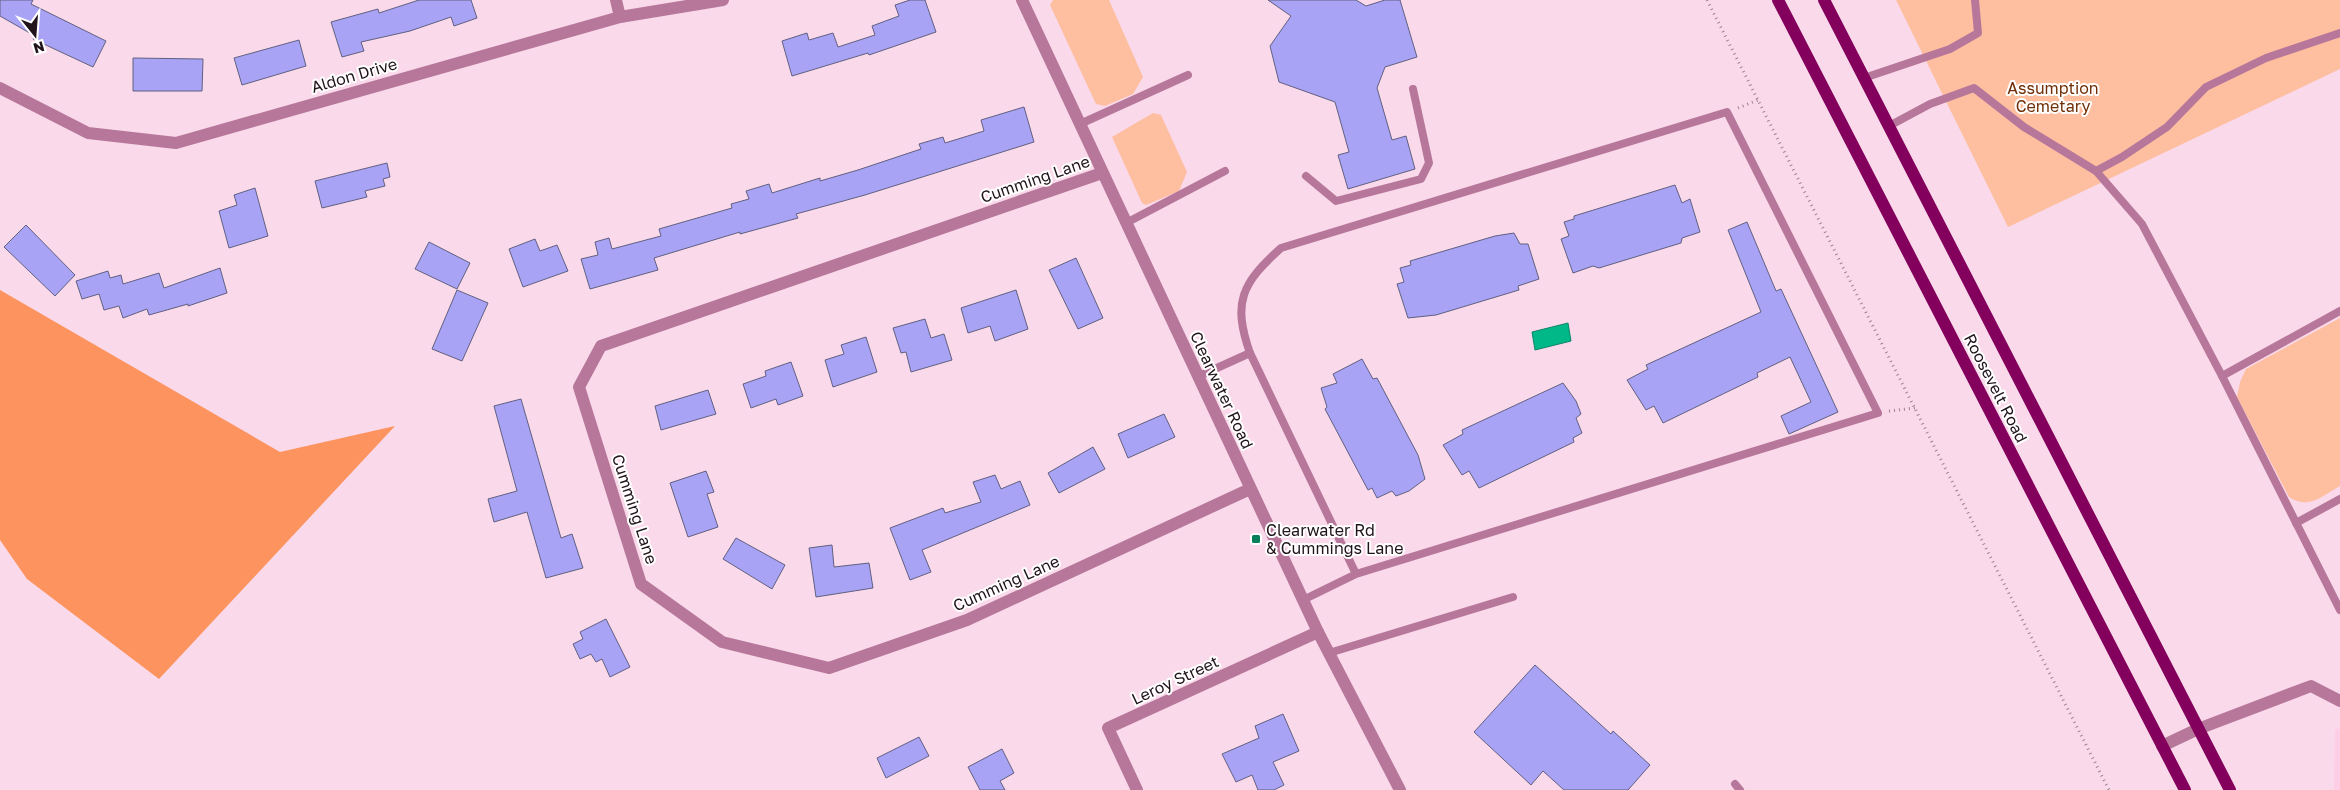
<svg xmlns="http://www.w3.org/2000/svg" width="2340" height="790" font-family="'Golos Text',sans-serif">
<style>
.built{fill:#fdcee6}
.green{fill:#febea0}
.forest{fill:#fd935f}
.water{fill:#00b888;stroke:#0a8667}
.building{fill:#a8a3f4;stroke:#616081}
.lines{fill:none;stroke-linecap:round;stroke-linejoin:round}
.path{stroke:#9c8390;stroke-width:3;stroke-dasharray:1 4;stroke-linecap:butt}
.service{stroke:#b7779a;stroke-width:8}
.minor{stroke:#b7779a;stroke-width:12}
.tertiary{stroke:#b7779a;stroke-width:12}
.primary{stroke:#84005d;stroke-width:12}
.poi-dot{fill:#077e5c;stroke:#fff;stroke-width:2}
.labels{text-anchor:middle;stroke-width:4;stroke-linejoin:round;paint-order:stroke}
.street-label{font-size:16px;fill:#20131a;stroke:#fff}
.park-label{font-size:16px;fill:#702e06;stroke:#fff}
.poi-label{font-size:16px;fill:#20131a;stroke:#fff;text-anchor:start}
</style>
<rect width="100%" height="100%" fill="#fad9ea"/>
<!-- built -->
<path class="built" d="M2340,728V790H2334L2335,730Z"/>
<!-- green -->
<g class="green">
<path d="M1053,0H1109L1143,77L1133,94L1105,106L1096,104L1050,5Z"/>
<path d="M1896,0H2340V69L2008,227Z"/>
<path d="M1153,113L1161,115L1187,172L1179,191L1146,205L1142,203L1112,137Z"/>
<path d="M2340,318V486C2322,496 2309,510 2289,497L2237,397L2240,382L2246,369Z"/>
</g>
<!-- forest -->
<path class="forest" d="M0,290L280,452L395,426L159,679L27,579L0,540Z"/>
<!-- water -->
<path class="water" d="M1568,323L1571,341L1535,350L1532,332Z"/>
<!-- building -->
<g class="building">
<path d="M0,0H33L31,4L106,41L93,67L33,39L35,36L0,16Z"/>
<path d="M419,0H471L477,18L454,26L451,17L410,31L361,42L364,51L342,57L331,22L378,9L379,13Z"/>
<path d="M910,0H925L936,32L869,55L868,53L792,76L782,41L807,33L809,40L833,33L838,47L875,35L872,26L899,16L895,5Z"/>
<path d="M1268,0H1356L1366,6L1385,0H1400L1417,57L1385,67L1377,88L1392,140L1406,136L1415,169L1348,189L1338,155L1349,152L1335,102L1279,82L1270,46L1291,16Z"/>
<path d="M299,40L306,66L242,85L234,58Z"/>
<path d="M133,58L203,59L202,91H133Z"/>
<path d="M1024,107L1034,142L865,195L796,214L798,218L740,234V232L654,258L658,270L590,289L581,259L598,255L595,242L609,238L612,249L661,236L659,229L732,208L731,204L749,199L746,191L769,184L772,193L820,178V181L858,170L921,149L919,144L943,137L945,143L984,131L981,120Z"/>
<path d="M387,163L390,177L383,179L385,186L365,191L367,197L322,208L315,181Z"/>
<path d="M1675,185L1682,203L1690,199L1700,232L1682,238L1681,243L1599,268L1593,266L1573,273L1561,239L1569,236L1564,222L1574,219V216Z"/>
<path d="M255,188L268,236L229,248L219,211L237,205L234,195Z"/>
<path d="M1747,222L1776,291L1781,289L1838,412L1789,434L1781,416L1811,402L1790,357L1757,373L1758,377L1663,423L1654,406L1646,410L1627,380L1648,369L1646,365L1761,312L1728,230Z"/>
<path d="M26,225L75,275L55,296L4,247Z"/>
<path d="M1514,233L1520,244H1528L1539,279L1518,286L1519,290L1436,315L1408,318L1397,284L1404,282L1400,268L1411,265L1410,261L1495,236Z"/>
<path d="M535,239L540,251L557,245L568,271L523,287L509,249Z"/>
<path d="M429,242L470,263L457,289L415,269Z"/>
<path d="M1076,258L1103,318L1078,329L1049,270Z"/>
<path d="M220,268L227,293L188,306V304L149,315L147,309L123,318L119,306L104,310L99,294L82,299L76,281L108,271L110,278L121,275L123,284L159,273L164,288Z"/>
<path d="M457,290L488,303L462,361L432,349Z"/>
<path d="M1016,290L1028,329L995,341L990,326L968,333L961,308Z"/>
<path d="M925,319L931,338L944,334L952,360L911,372L906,352L901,353L893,328Z"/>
<path d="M866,337L877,372L833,387L825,360L844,354L841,345Z"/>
<path d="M1362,359L1373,379L1377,378L1418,455L1425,479L1409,491L1396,496L1392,491L1377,498L1372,488L1368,490L1325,409L1327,407L1321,388L1337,383L1333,374Z"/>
<path d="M791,362L803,396L778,405L776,399L751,408L743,384L766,376L765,371Z"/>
<path d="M1563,383L1576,401L1581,414L1576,418L1582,433L1573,438L1574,442L1479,488L1469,471L1462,475L1443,445L1463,434L1462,430Z"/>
<path d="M708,390L716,414L661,430L655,406Z"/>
<path d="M521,399L561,538L572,534L583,568L546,578L527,512L494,522L488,499L517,491L494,406Z"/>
<path d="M1164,414L1175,437L1128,458L1118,434Z"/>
<path d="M1093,447L1105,469L1059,493L1048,473Z"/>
<path d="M706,471L714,492L707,494L718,527L688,537L670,483Z"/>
<path d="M995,475L1001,489L1020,481L1030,505L922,550L931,572L910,580L890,528L943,508L945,513L981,502L973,482Z"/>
<path d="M736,538L785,565L772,589L723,559Z"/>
<path d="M832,545L834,567L869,563L873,588L816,597L809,548Z"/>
<path d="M606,619L630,667L610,677L602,659L596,662L591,654L580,659L573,644L583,639L580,632Z"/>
<path d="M1535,665L1611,734L1613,731L1650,765L1628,790H1564L1543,771L1531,785L1474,732Z"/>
<path d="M1283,714L1299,751L1273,762L1284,785L1274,790H1258L1252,775L1236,782L1222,754L1259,738L1255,726Z"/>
<path d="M919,737L929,756L886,778L877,758Z"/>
<path d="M1002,749L1014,773L1000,781L1005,790H980L968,767Z"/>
</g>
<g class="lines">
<!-- path -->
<g class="path">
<path d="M1707,0L2109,790"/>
<path d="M1738,108L1758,100"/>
<path d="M1889,411L1915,408"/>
</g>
<!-- service -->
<g class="service">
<path d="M1864,78L1950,49L1978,33L1975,0"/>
<path d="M1080,124L1188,75"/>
<path d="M1889,126L1930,104L1974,88L2024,127L2096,171L2122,157L2167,127L2206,87L2266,58L2340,33"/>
<path d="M2096,171L2142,224L2222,376L2340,610"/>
<path d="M1306,176L1336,201L1421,179L1429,163L1413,89"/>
<path d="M1126,223L1225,171"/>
<path d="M2222,376L2340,311"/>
<path d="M1197,377L1250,353"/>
<path d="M2296,523L2340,499"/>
<path d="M1303,600L1356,574L1878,413L1727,112L1281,248C1242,283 1232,302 1250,353L1356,574"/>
<path d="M1329,653L1513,597"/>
<path d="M1735,784L1740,790"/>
</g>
<!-- minor -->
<g class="minor">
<path d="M616,0L620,17"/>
<path d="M0,88L88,133L176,143L620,17L723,0"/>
<path d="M1102,173L601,346L579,387L641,584L722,642L829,668L967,620L1250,489"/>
<path d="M2162,746L2198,729L2311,686L2340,701"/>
<path d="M1137,790L1108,728L1318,632"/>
</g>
<!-- tertiary -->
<path class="tertiary" d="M1022,0L1318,632L1400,790"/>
<!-- primary -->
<g class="primary">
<path d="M1778,0L2185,790"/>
<path d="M1824,0L2230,790"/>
</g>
</g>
<!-- markers -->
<rect class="poi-dot" x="1251" y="534" width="10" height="10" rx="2.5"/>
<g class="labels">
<!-- street labels -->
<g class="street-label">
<text transform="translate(354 75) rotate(-16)" y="6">Aldon Drive</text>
<text transform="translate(1035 179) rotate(-19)" y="6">Cumming Lane</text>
<text transform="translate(1996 388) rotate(63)" y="6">Roosevelt Road</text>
<text transform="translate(1222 390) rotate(65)" y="6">Clearwater Road</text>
<text transform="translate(635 509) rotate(72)" y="6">Cumming Lane</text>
<text transform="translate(1006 583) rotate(-24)" y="6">Cumming Lane</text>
<text transform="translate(1175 680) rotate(-25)" y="6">Leroy Street</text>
</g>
<!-- park labels -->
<g class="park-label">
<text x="2053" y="94">Assumption<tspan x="2053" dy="18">Cemetary</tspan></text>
</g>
<!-- poi labels -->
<g class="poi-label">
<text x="1266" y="536">Clearwater Rd<tspan x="1266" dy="18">&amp; Cummings Lane</tspan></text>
</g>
</g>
<!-- north arrow -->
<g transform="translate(35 35) rotate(163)" stroke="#ffffff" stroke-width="4" paint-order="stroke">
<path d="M0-4L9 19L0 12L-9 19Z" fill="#20131a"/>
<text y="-8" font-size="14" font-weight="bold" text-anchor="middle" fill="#20131a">N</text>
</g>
</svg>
